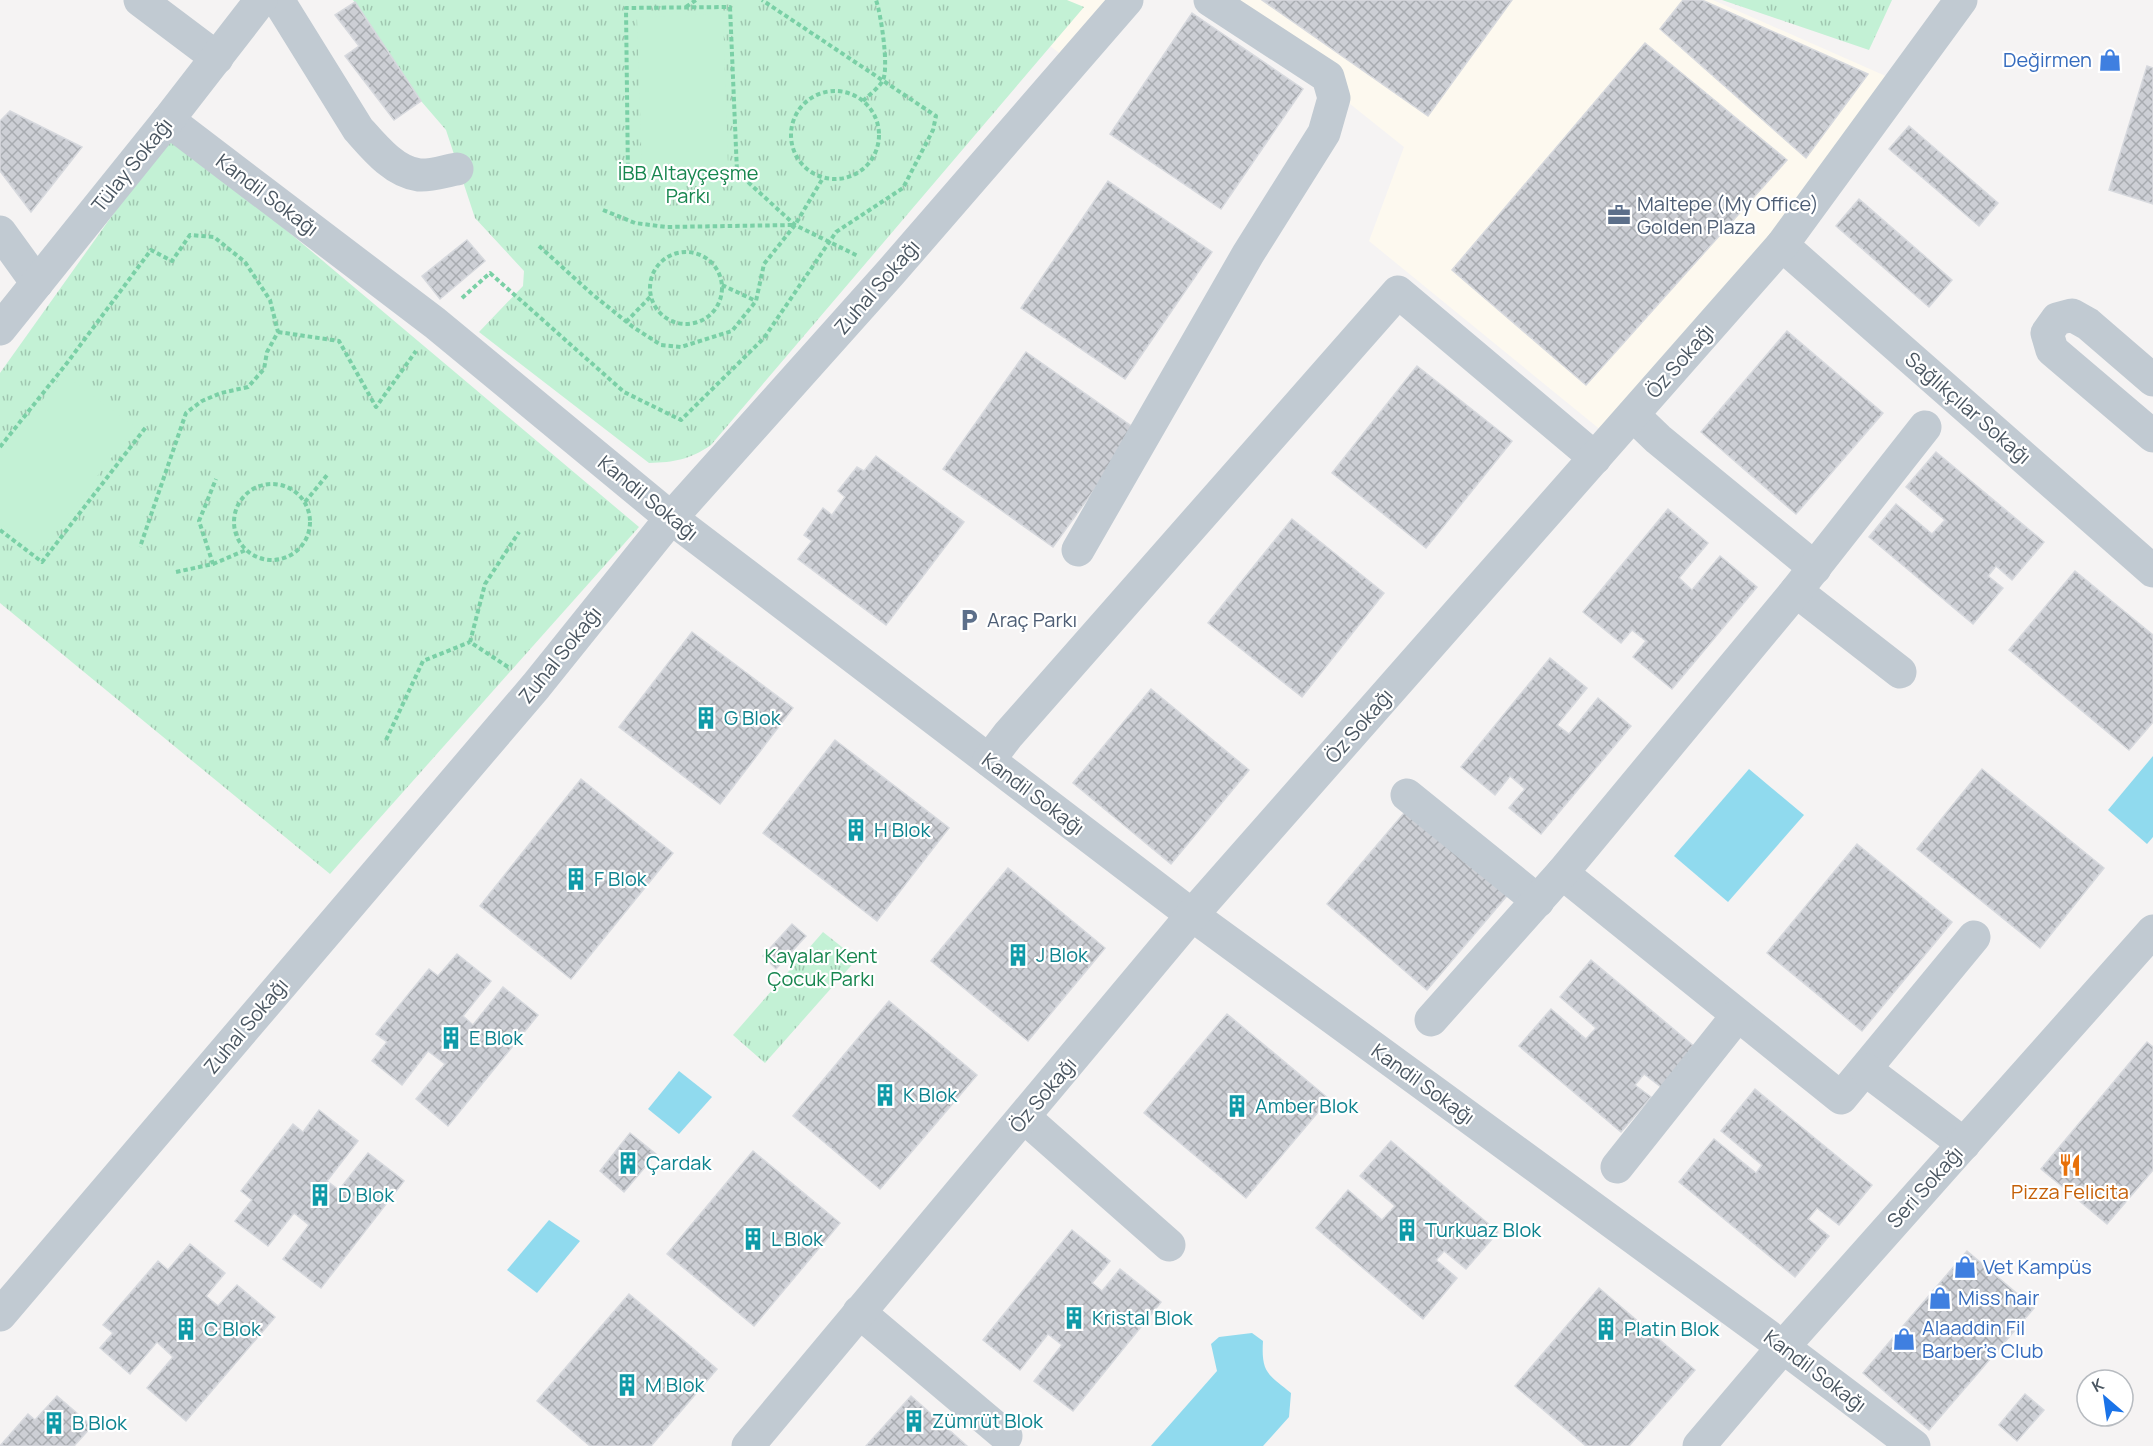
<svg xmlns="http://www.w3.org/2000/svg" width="2153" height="1446" font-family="Manrope,sans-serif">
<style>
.commercial{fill:#fdf9ef}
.park{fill:url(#park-tufts)}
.garden{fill:#c3f1d5}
.water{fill:#90daee}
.building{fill:url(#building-cross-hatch);stroke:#d7d9de;stroke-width:1.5}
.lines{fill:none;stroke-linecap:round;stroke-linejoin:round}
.path{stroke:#7ad0a6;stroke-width:4;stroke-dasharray:4.5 3;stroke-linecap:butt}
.minor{stroke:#c1cad2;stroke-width:33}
.labels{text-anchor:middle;stroke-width:4.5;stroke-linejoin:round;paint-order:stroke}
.shop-label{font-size:20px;fill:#366cbe;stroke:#fff;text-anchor:start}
.street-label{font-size:20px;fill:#4a5661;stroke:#fff}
.park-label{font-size:20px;fill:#17864f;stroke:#fff}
.service-label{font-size:20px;fill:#4e5e75;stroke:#fff;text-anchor:start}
.culture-label{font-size:20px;fill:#0d838f;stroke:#fff;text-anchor:start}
.food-label{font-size:20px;fill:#c56008;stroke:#fff}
</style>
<defs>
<pattern id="park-tufts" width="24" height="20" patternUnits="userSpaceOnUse" patternTransform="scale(1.5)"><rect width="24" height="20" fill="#c3f1d5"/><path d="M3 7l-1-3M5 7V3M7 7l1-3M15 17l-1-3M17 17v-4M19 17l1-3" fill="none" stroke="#a0c6b0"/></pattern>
<pattern id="building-cross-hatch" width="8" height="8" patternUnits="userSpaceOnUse" patternTransform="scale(1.5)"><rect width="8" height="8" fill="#cdcfd5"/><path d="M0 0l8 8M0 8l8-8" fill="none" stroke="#a8abb0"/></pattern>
</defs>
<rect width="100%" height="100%" fill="#f5f3f3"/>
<!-- commercial -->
<g class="commercial">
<path d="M989,0H1112L1062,55Z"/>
<path d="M1220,0H1713L1897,81L1796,209L1602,431L1369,241L1404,147Z"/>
</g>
<!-- park -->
<g class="park">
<path d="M353,0H1067L1084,7L711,445C689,460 675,462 649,463L479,332L523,286L524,271L475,218L446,130L421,101Z"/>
<path d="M1722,0H1892L1869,50Z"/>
<path d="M171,133L639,527L330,874L0,603V373Z"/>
<path d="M823,932L857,959L765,1063L733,1035Z"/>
</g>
<!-- garden -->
<g class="garden">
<path d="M723,13L728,166L642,171L637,18Z"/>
<path d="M63,374L135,427L38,553L0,523V454Z"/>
</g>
<!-- water -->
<g class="water">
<path d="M2153,756V837L2147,844L2108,810Z"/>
<path d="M1749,769L1804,815L1728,902L1674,856Z"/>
<path d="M679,1071L712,1097L679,1134L648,1109Z"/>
<path d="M549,1220L580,1241L537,1293L507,1270Z"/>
<path d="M1252,1333L1263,1341C1261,1373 1268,1374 1291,1393L1289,1417L1263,1446H1151L1217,1371L1211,1344L1219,1337Z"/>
</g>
<!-- building -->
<g class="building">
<path d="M1262,0H1512L1428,116Z"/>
<path d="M1683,0H1702L1868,74L1806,158L1660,29Z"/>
<path d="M355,2L421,101L394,120L345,56L359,46L335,15Z"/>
<path d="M1192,13L1303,89L1221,209L1110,134Z"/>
<path d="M1645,43L1787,160L1586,385L1452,270Z"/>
<path d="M2147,66L2153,68V204L2109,190Z"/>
<path d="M10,111L82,147L31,212L0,171V121Z"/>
<path d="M1909,126L1998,203L1979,226L1889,149Z"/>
<path d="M1108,181L1212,252L1125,379L1021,308Z"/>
<path d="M1859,199L1952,280L1929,307L1836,226Z"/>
<path d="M467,240L485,261L440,299L422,276Z"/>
<path d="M1787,331L1883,413L1796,514L1701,432Z"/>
<path d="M1026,352L1137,430L1053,547L943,469Z"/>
<path d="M1417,366L1512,441L1426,548L1332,473Z"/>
<path d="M1936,452L2044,542L2012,580L1996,566L1988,576L2003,588L1973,624L1869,537L1896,504L1932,534L1945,520L1906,487Z"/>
<path d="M876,456L964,522L886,625L798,559L812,541L804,535L823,508L832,515L845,497L838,491L857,467L864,471Z"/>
<path d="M1668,509L1708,543L1679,578L1692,590L1720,556L1757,587L1672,689L1633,657L1646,641L1632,630L1621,643L1583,612Z"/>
<path d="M1292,519L1384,593L1302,697L1208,623Z"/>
<path d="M2075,571L2153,635V722L2129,750L2009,650Z"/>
<path d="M692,632L793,708L720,804L619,727Z"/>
<path d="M1550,658L1587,688L1557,725L1569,734L1598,698L1631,726L1541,834L1509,808L1525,789L1510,776L1495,795L1461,767Z"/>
<path d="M1151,689L1249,770L1171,864L1073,783Z"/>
<path d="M835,740L949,828L877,921L763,833Z"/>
<path d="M1982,769L2104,868L2040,948L1917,849Z"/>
<path d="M581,779L673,853L571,979L480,906Z"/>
<path d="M1410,806L1511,891L1427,990L1327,904Z"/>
<path d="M1857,844L1952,922L1862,1031L1767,953Z"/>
<path d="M1008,868L1105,948L1028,1041L931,961Z"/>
<path d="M792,924L806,936L776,969L763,956Z"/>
<path d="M457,954L491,981L463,1016L473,1025L503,987L538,1015L448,1126L416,1099L445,1064L428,1051L402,1085L372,1061L387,1042L376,1034L429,969L438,976Z"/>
<path d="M1591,960L1695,1047L1661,1087L1644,1074L1635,1085L1651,1097L1621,1132L1519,1046L1551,1009L1586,1039L1596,1028L1560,997Z"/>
<path d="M889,1001L977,1075L880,1189L793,1116Z"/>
<path d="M1227,1014L1329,1099L1246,1198L1144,1113Z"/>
<path d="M2147,1042L2153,1047V1170L2107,1224L2041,1169Z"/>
<path d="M1755,1089L1872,1185L1839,1225L1817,1208L1808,1219L1829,1236L1795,1277L1679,1182L1714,1139L1756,1173L1762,1165L1721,1131Z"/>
<path d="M319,1110L358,1141L327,1181L339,1190L368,1153L404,1181L321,1288L283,1259L309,1225L294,1213L268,1246L235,1221L252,1200L241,1191L293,1124L303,1132Z"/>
<path d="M630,1133L656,1154L624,1192L600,1171Z"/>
<path d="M1391,1141L1498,1232L1466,1269L1444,1251L1436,1260L1457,1278L1423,1319L1316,1228L1348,1190L1382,1220L1395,1206L1360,1176Z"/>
<path d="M753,1151L840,1223L754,1326L667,1254Z"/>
<path d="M1072,1230L1110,1261L1092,1283L1102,1291L1120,1269L1161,1302L1073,1411L1034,1381L1062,1345L1048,1334L1020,1370L983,1340Z"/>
<path d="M190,1244L225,1273L206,1296L218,1306L237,1285L275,1317L186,1421L147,1388L173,1357L157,1342L130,1374L100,1348L113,1333L103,1325L158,1261L168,1270Z"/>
<path d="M1967,1251L2034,1308L1929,1430L1863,1373Z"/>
<path d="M1599,1288L1695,1370L1629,1446H1586L1515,1386Z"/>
<path d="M629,1294L717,1369L651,1446H590L537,1401Z"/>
<path d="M2025,1394L2044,1410L2017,1441L1999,1425Z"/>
<path d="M57,1396L92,1426L74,1446H0L28,1414L35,1420Z"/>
<path d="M911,1396L967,1446H866Z"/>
</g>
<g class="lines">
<!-- path -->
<g class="path">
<path d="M686,7L696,0"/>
<path d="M730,7L737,172L628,178L626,8Z"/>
<circle cx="835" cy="135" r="44"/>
<path d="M863,101C869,95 879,88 883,80C889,67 881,14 876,0"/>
<path d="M737,172L795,225L858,256"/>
<path d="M603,210L635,223L666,227L794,225"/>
<path d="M539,246L592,294L633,327L661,345L681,347L732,331L756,301L764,264L795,225L823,178"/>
<circle cx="686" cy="288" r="36"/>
<path d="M722,285L756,301"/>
<path d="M462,298L490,273L624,392L681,420L764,338L836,232L903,188L933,130L936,116L762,0"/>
<path d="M626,322L650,297"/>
<path d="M278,332L339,341L376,407L416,351"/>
<path d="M0,447L67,363L151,250L172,261L190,235L214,237L245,262L270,300L278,332L267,352L264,369L248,387L221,393L202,401L186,413L140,547"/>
<circle cx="272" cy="522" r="38"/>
<path d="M305,502L328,474"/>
<path d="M0,530L42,562L146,427"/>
<path d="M213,564L246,550"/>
<path d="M176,572L213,564L199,521L216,479"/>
<path d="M508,667L470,642L485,584L519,532"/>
<path d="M386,740L423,661L470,642"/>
</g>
<!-- minor -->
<g class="minor">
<path d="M140,0L217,58"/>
<path d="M278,0L358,129C374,147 394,172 419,175C431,176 445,171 457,169"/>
<path d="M168,120L435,323L671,518L1192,915L1783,1347L1914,1446"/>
<path d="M0,232L37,283"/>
<path d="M1782,245L2153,571"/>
<path d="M0,329L168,120L261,0"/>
<path d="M2153,380L2088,324L2072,315L2057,319L2047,333L2052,350L2153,436"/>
<path d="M1633,415L1658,439L1815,568"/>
<path d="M1078,550L1248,254L1324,133L1334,98L1328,77L1210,0"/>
<path d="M1796,591L1900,672"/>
<path d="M989,760L1008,735L1398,292L1595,458"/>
<path d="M1407,795L1538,901"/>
<path d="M1562,873L1841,1098L1974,937"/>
<path d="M1431,1020L1562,873L1796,591L1925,427"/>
<path d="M1866,1070L1964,1144"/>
<path d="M1024,1117L1169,1245"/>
<path d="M1617,1167L1737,1016"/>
<path d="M859,1312L1006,1436"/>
<path d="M0,1315L536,686L671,518L891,272L1127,0"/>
<path d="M748,1446L1192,915L1782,245L1961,0"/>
<path d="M1699,1446L1783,1347L2153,931"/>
</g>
</g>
<!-- icons -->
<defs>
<g id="shop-bare" transform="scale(1.8)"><path d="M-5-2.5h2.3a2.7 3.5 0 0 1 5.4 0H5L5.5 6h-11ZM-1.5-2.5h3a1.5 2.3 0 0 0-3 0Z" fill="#3f7fe0" stroke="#fff" stroke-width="2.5" paint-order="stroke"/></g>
<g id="office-bare" transform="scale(1.8)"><path d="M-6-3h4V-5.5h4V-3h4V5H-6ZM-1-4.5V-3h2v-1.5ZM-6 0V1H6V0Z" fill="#5c6f8a" stroke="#fff" stroke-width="2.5" paint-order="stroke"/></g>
<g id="parking-bare" transform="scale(1.8)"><path d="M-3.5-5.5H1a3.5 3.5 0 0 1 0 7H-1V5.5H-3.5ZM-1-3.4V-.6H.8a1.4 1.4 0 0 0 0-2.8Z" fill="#5c6f8a" stroke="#fff" stroke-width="2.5" paint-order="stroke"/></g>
<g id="building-bare" transform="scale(1.8)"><path d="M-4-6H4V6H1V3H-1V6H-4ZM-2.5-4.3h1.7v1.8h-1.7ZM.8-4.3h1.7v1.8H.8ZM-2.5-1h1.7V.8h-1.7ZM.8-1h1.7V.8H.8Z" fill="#0f9aa8" stroke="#fff" stroke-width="2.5" paint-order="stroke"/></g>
<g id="restaurant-bare" transform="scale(1.8)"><path d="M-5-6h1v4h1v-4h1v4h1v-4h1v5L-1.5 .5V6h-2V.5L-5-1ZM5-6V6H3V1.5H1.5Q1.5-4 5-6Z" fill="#e8710a" stroke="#fff" stroke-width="2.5" paint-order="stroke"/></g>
</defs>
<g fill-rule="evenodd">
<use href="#shop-bare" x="2110" y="60"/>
<use href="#office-bare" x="1619" y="215"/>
<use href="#parking-bare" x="969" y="620"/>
<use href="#building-bare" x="706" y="718"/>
<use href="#building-bare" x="856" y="830"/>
<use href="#building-bare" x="576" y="879"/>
<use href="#building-bare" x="1018" y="955"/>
<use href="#building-bare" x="451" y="1038"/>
<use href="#building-bare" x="885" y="1095"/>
<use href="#building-bare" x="1237" y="1106"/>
<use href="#building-bare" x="628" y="1163"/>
<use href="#restaurant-bare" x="2070" y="1165"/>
<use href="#building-bare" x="320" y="1195"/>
<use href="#building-bare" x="1407" y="1230"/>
<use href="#building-bare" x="753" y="1239"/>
<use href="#shop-bare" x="1965" y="1267"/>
<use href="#shop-bare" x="1940" y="1298"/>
<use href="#building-bare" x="1074" y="1318"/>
<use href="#building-bare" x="186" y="1329"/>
<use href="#building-bare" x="1606" y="1329"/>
<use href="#shop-bare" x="1904" y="1339"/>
<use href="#building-bare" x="627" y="1385"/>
<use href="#building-bare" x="914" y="1421"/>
<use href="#building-bare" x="54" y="1423"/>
</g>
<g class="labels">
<!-- shop labels -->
<g class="shop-label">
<text x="2092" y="67" text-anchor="end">Değirmen</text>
<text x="1983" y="1274">Vet Kampüs</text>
<text x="1958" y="1305">Miss hair</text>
<text x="1922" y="1335">Alaaddin Fil<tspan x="1922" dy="23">Barber's Club</tspan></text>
</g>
<!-- street labels -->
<g class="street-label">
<text transform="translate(132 165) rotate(-51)" y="7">Tülay Sokağı</text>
<text transform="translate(267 195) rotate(37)" y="7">Kandil Sokağı</text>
<text transform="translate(877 287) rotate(-49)" y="7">Zuhal Sokağı</text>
<text transform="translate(1680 361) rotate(-49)" y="7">Öz Sokağı</text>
<text transform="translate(1968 408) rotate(41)" y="7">Sağlıkçılar Sokağı</text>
<text transform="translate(648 498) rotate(39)" y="7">Kandil Sokağı</text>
<text transform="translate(560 655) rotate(-51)" y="7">Zuhal Sokağı</text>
<text transform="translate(1359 726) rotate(-49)" y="7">Öz Sokağı</text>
<text transform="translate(1033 794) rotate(37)" y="7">Kandil Sokağı</text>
<text transform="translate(246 1026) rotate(-50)" y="7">Zuhal Sokağı</text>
<text transform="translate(1423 1084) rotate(36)" y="7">Kandil Sokağı</text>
<text transform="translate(1043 1095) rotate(-50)" y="7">Öz Sokağı</text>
<text transform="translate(1925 1187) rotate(-48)" y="7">Seri Sokağı</text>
<text transform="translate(1815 1371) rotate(37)" y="7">Kandil Sokağı</text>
</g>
<!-- park labels -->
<g class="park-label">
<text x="688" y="180">İBB Altayçeşme<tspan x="688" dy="23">Parkı</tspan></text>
<text x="821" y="963">Kayalar Kent<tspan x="821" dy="23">Çocuk Parkı</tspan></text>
</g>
<!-- service labels -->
<g class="service-label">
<text x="1637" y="211">Maltepe (My Office)<tspan x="1637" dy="23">Golden Plaza</tspan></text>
<text x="987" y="627">Araç Parkı</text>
</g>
<!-- culture labels -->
<g class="culture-label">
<text x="724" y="725">G Blok</text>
<text x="874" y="837">H Blok</text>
<text x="594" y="886">F Blok</text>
<text x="1036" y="962">J Blok</text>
<text x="469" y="1045">E Blok</text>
<text x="903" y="1102">K Blok</text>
<text x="1255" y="1113">Amber Blok</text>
<text x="646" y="1170">Çardak</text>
<text x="338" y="1202">D Blok</text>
<text x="1425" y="1237">Turkuaz Blok</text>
<text x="771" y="1246">L Blok</text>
<text x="1092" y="1325">Kristal Blok</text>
<text x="204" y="1336">C Blok</text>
<text x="1624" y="1336">Platin Blok</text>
<text x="645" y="1392">M Blok</text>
<text x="932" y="1428">Zümrüt Blok</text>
<text x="72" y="1430">B Blok</text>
</g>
<!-- food labels -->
<g class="food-label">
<text x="2070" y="1199">Pizza Felicita</text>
</g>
</g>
<!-- north arrow -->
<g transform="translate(2105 1398) rotate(331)"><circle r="28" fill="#ffffff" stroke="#b7bbc0" stroke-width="1.5"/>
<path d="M0-4.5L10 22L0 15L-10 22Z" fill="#1a73e8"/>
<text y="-9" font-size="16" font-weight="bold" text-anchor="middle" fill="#4a5661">K</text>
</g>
</svg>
